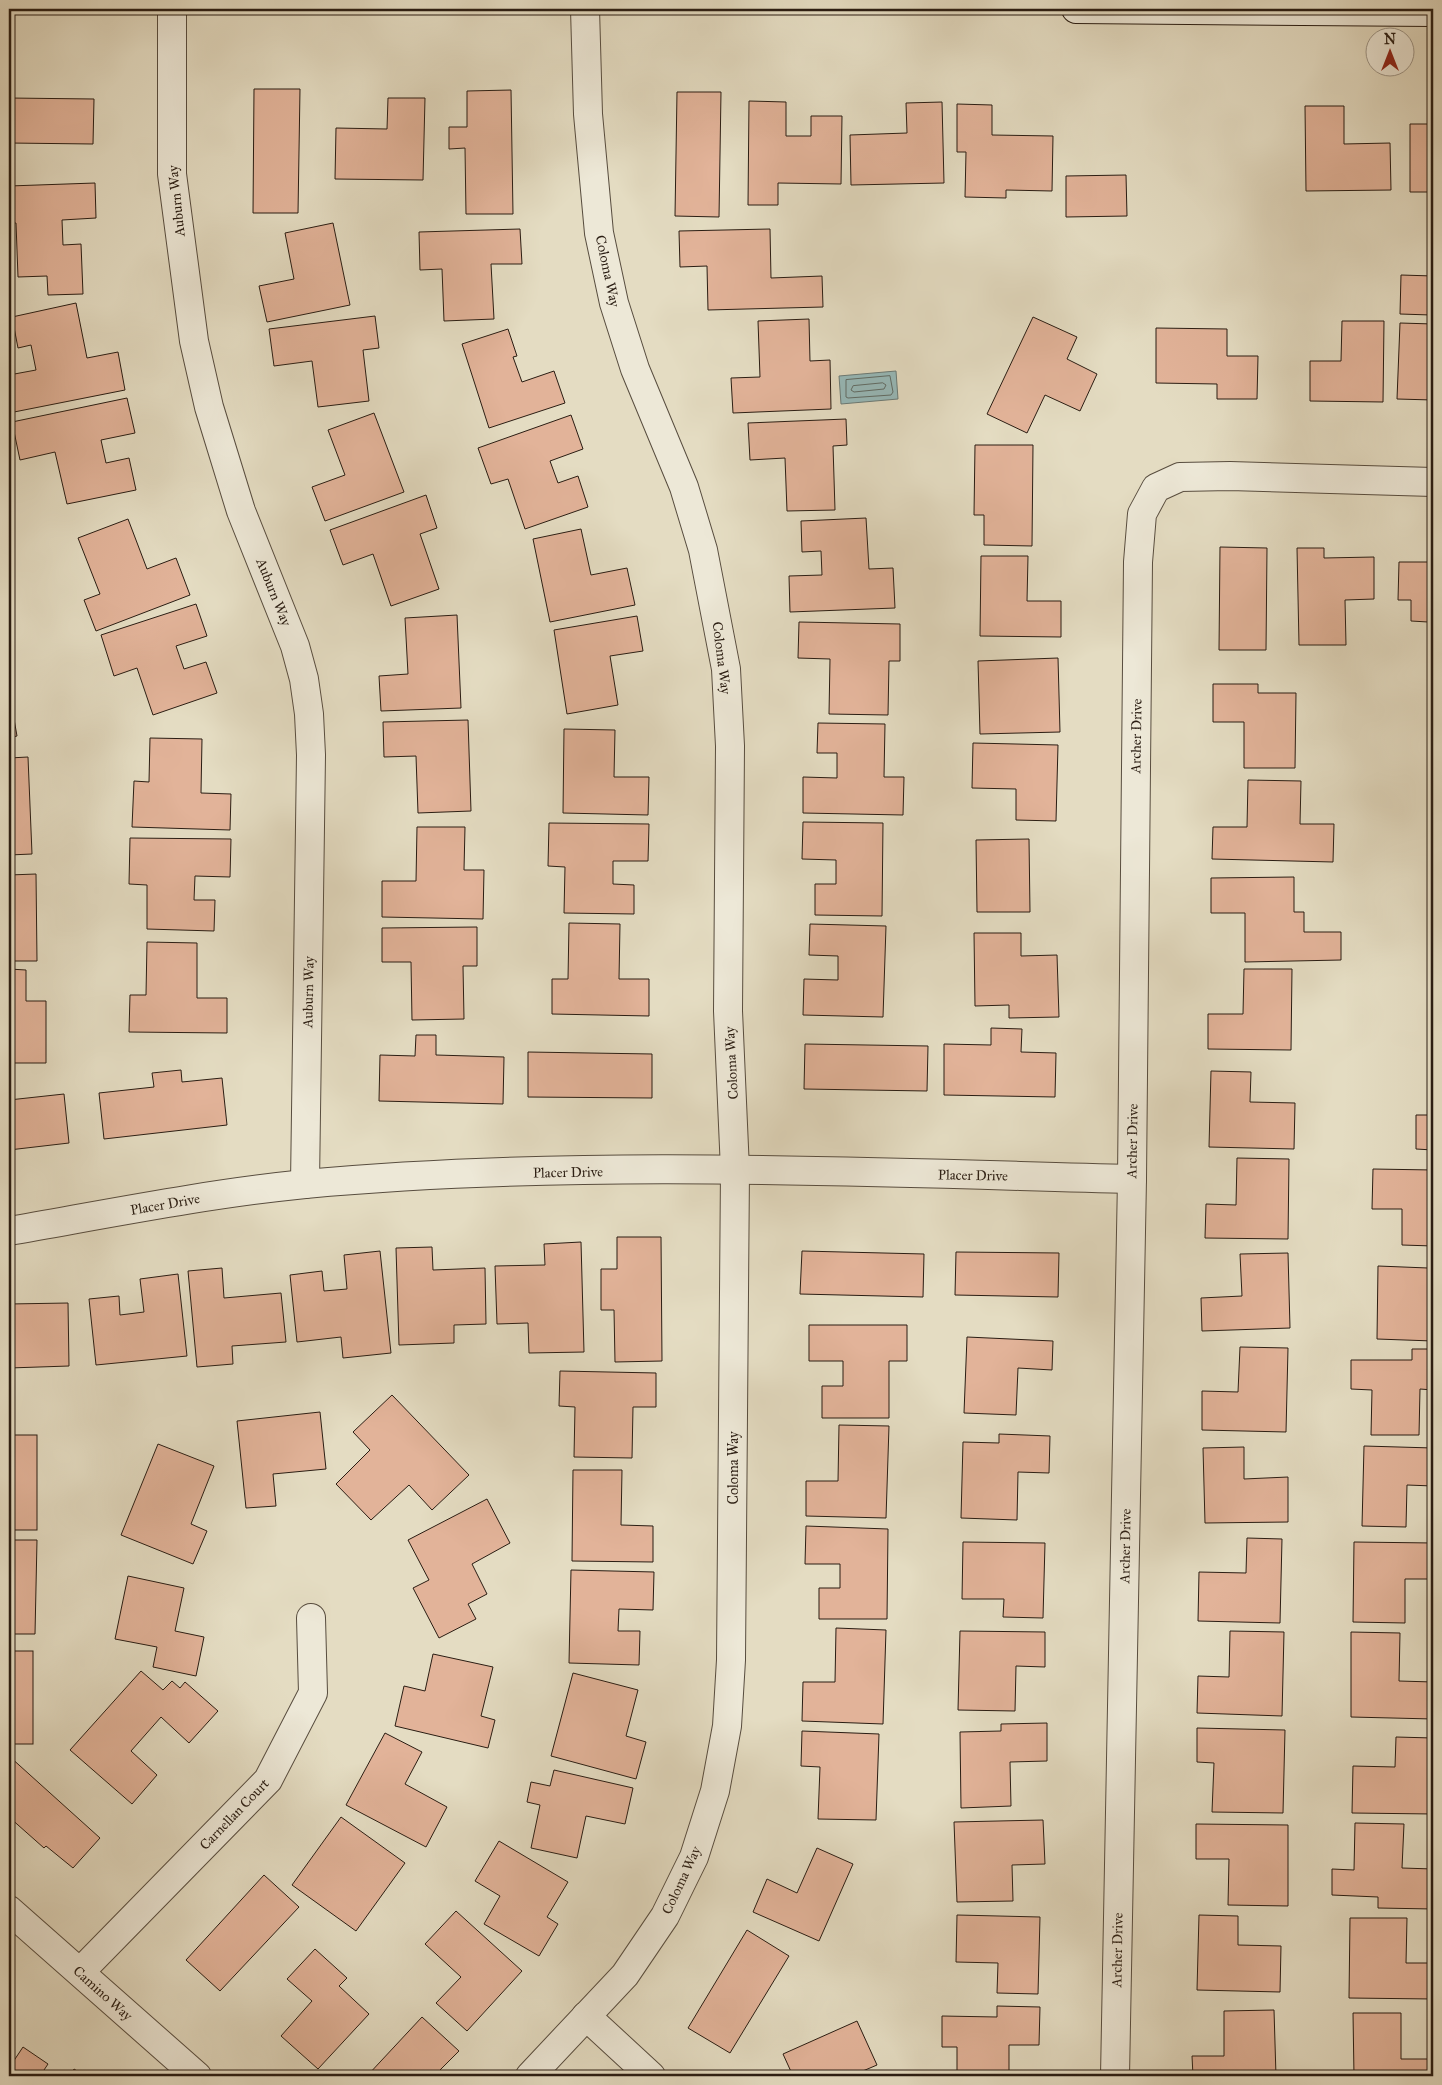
<svg xmlns="http://www.w3.org/2000/svg" width="1442" height="2085" font-family="'IM FELL Great Primer',serif">
<style>
.water{fill:#97baba;stroke:#6b7b77}
.lines{fill:none;stroke-linecap:round;stroke-linejoin:round}
.shore{stroke:#606c66;stroke-width:1}
.building{fill:#e2b399;stroke:#2a1d13}
.street-casing{stroke:#584d3f;stroke-width:30}
.secondary-casing{stroke:#2a1d13;stroke-width:30}
.street{stroke:#ede8d7;stroke-width:28}
.secondary{stroke:#ede8d7;stroke-width:28}
.labels{text-anchor:middle;stroke-width:4.5;stroke-linejoin:round;paint-order:stroke}
.street-label{font-size:14px;fill:#2a1d13;stroke:#ede8d7}
</style>
<rect width="100%" height="100%" fill="#e4dcc2"/>
<filter id="stains"><feTurbulence type="fractalNoise" baseFrequency=".004" numOctaves="4"/><feColorMatrix values="0 0 0 0 .2 0 0 0 0 .09 0 0 0 0 .02 0 0 0 .5 -.17"/></filter>
<radialGradient id="worn" r=".72"><stop offset=".6" stop-color="#630" stop-opacity="0"/><stop offset="1" stop-color="#630" stop-opacity=".3"/></radialGradient>
<!-- water -->
<path class="water" d="M896,371L898,399L841,404L839,376Z"/>
<g class="lines">
<!-- shore -->
<g class="shore">
<path d="M890,376L893,392L891,395L848,398L846,397V380Z"/>
<path d="M883,383L886,385L884,389L854,392L851,390L853,386Z"/>
</g>
</g>
<!-- building -->
<g class="building">
<path d="M254,89H300L298,213H253Z"/>
<path d="M511,90L513,214H466L465,148L449,149V127H467V91Z"/>
<path d="M677,92H721L719,217L675,216Z"/>
<path d="M9,98L94,99L93,144L9,143Z"/>
<path d="M388,98H425L423,180L335,179L336,128L387,129Z"/>
<path d="M749,101L786,102V136H811V116H842L841,184L778,183V205H748Z"/>
<path d="M942,102L944,183L851,185L850,135L907,133L906,103Z"/>
<path d="M957,104L992,105V135L1053,136L1052,191L1006,190V198L965,197L966,152H957Z"/>
<path d="M1305,106H1344V144L1390,143L1391,190L1306,191Z"/>
<path d="M1429,110L1433,111V192H1410V124H1428Z"/>
<path d="M1126,175L1127,216L1066,217V176Z"/>
<path d="M95,183L96,218L62,220L63,245L81,244L83,294L48,295L47,276L18,277L16,223H9V186Z"/>
<path d="M333,223L350,305L267,322L259,286L294,279L285,233Z"/>
<path d="M520,229L522,264H491L494,319L444,321L442,269L420,270L419,232Z"/>
<path d="M770,229L771,278L822,276L823,307L708,310L707,266L680,267L679,231Z"/>
<path d="M1401,275L1433,276L1431,315L1400,314Z"/>
<path d="M76,303L87,358L118,352L125,390L9,413V375L36,370L31,345L18,348L12,317Z"/>
<path d="M375,316L379,348L363,350L369,401L318,407L312,361L274,366L269,329Z"/>
<path d="M1033,317L1077,337L1067,359L1097,374L1080,411L1045,395L1027,433L987,414Z"/>
<path d="M809,319L810,361L830,360L831,409L733,413L731,378L760,377L758,321Z"/>
<path d="M1342,321H1384L1383,402L1310,401V361H1341Z"/>
<path d="M1400,323L1433,324V400L1397,399Z"/>
<path d="M1156,328L1227,329V356H1258L1257,399H1217V384L1156,383Z"/>
<path d="M508,329L517,356L513,357L522,382L554,371L565,403L489,428L462,344Z"/>
<path d="M127,398L135,433L101,440L106,463L129,458L136,490L67,504L55,452L20,460L12,422Z"/>
<path d="M374,413L404,492L325,521L312,487L345,475L328,430Z"/>
<path d="M571,415L583,449L550,461L558,483L578,476L588,507L525,529L508,479L491,484L478,448Z"/>
<path d="M846,419L847,445L833,446L835,510L787,511L785,458L750,460L748,423Z"/>
<path d="M975,445H1033L1032,546L984,545V515H974Z"/>
<path d="M426,495L437,528L420,534L439,589L391,606L373,554L343,565L330,530Z"/>
<path d="M866,518L869,569L893,568L895,608L790,612L789,576L822,575L821,551L802,552L801,521Z"/>
<path d="M128,519L147,569L176,558L190,595L96,631L84,600L100,594L78,538Z"/>
<path d="M581,529L591,575L627,568L635,605L550,622L533,539Z"/>
<path d="M1220,547L1267,548L1266,650H1219Z"/>
<path d="M1297,548H1324V558L1374,557V599L1345,600L1346,645H1299Z"/>
<path d="M981,556H1028L1027,601H1061V637L980,636Z"/>
<path d="M1399,562H1433V641H1428V622L1411,621V600H1398Z"/>
<path d="M196,604L207,636L176,646L184,669L206,662L217,693L153,715L137,668L114,676L101,635Z"/>
<path d="M457,615L461,708L381,711L379,676L408,674L405,618Z"/>
<path d="M637,616L643,651L610,656L618,705L567,714L554,630Z"/>
<path d="M799,622L900,624V661H889L888,715L829,714L830,659L798,658Z"/>
<path d="M1058,658L1060,732L980,734L978,661Z"/>
<path d="M1213,684H1258V693H1296L1295,768H1244V722H1213Z"/>
<path d="M9,691L17,736L9,738Z"/>
<path d="M468,720L471,811L418,813L416,756L384,757L383,722Z"/>
<path d="M818,723L885,724L884,777H904L903,815L803,813V777L837,778V753H817Z"/>
<path d="M564,729L615,730L614,777H649L648,815L563,813Z"/>
<path d="M150,738L202,739L201,793L231,794L230,830L132,827L134,781L149,782Z"/>
<path d="M973,743L1058,745L1056,821L1016,820V789L972,788Z"/>
<path d="M28,757L32,854L9,855V758Z"/>
<path d="M1248,780L1301,781L1300,824H1334L1333,862L1212,859L1213,827H1247Z"/>
<path d="M803,822L883,823L882,916L815,915V884H836V860L802,859Z"/>
<path d="M549,823L649,824L648,861H613V884L634,885V914L564,913L565,867L548,866Z"/>
<path d="M417,827H465L464,870H484L483,919L382,917V881H416Z"/>
<path d="M130,838L231,839L230,877L195,876L194,900H215L214,931L147,929V885L129,884Z"/>
<path d="M1029,839L1030,912H977L976,840Z"/>
<path d="M36,874L37,961H9V875Z"/>
<path d="M1294,877V912H1304V932H1341V960L1245,962V913H1211V878Z"/>
<path d="M569,923L620,924L619,979H649V1016L552,1014V979H568Z"/>
<path d="M810,924L886,926L883,1017L803,1015L804,979L838,980V956L809,955Z"/>
<path d="M477,927V966H463L464,1019L412,1020L411,962H382V928Z"/>
<path d="M974,933H1021V956L1057,955L1059,1017L1009,1018V1005L975,1006Z"/>
<path d="M147,942L197,943V998H227V1033L129,1032L130,995H146Z"/>
<path d="M9,969L26,970V1001H46V1063H9Z"/>
<path d="M1244,969H1292L1291,1050L1208,1049V1014H1243Z"/>
<path d="M991,1028L1022,1029L1021,1052L1056,1053L1055,1097L944,1095V1044L991,1045Z"/>
<path d="M416,1035H436V1055L504,1057L503,1104L379,1101L380,1055L415,1056Z"/>
<path d="M805,1044L928,1046L927,1091L804,1089Z"/>
<path d="M528,1052L652,1054V1098L528,1097Z"/>
<path d="M181,1070L182,1082L222,1078L227,1125L104,1139L99,1093L154,1087L152,1073Z"/>
<path d="M1211,1071L1251,1072L1250,1102L1295,1103L1294,1149L1209,1147Z"/>
<path d="M64,1094L69,1143L9,1150V1100Z"/>
<path d="M1416,1115H1433V1150L1416,1149Z"/>
<path d="M1237,1158L1289,1159L1288,1239L1205,1238L1206,1204L1236,1205Z"/>
<path d="M1373,1169L1433,1170V1246L1402,1245V1209H1372Z"/>
<path d="M617,1237H661L662,1361L615,1362L614,1310H601V1269H617Z"/>
<path d="M581,1242L584,1352L529,1353L528,1323L497,1324L495,1266L545,1265L544,1244Z"/>
<path d="M432,1247L433,1270L485,1268L486,1324L454,1325V1343L399,1345L396,1248Z"/>
<path d="M380,1251L391,1353L343,1358L341,1337L297,1342L290,1275L322,1271L324,1291L347,1289L344,1255Z"/>
<path d="M802,1251L924,1254L923,1297L800,1294Z"/>
<path d="M956,1252L1059,1253L1058,1297L955,1295Z"/>
<path d="M1288,1253L1290,1328L1202,1331L1201,1298L1242,1296L1240,1254Z"/>
<path d="M1428,1255H1433V1341L1377,1339L1378,1266L1428,1268Z"/>
<path d="M222,1268L224,1298L281,1293L286,1342L232,1346L233,1364L197,1367L188,1271Z"/>
<path d="M178,1274L187,1356L96,1365L89,1299L119,1296L120,1315L144,1312L140,1279Z"/>
<path d="M68,1303L69,1366L9,1368V1304Z"/>
<path d="M809,1325H907V1361H889V1418H822V1386H843V1361H809Z"/>
<path d="M967,1337L1053,1341L1052,1370L1018,1368L1016,1415L964,1413Z"/>
<path d="M1240,1347L1288,1348L1286,1432L1202,1430V1391L1238,1392Z"/>
<path d="M1412,1349H1433V1390L1420,1389L1419,1435H1371L1372,1390L1351,1389V1360H1412Z"/>
<path d="M560,1371L656,1373V1407H633L632,1458L574,1457L575,1407L559,1406Z"/>
<path d="M392,1395L469,1475L432,1510L409,1485L371,1520L336,1484L370,1450L353,1432Z"/>
<path d="M320,1412L326,1469L273,1474L276,1506L246,1508L237,1421Z"/>
<path d="M839,1425L889,1426L886,1518L806,1516V1481H838Z"/>
<path d="M999,1434L1050,1436L1049,1473L1018,1472L1017,1520L961,1518L963,1442L999,1443Z"/>
<rect x="9" y="1435" width="28" height="95"/>
<path d="M158,1444L214,1466L191,1524L207,1531L193,1564L121,1535Z"/>
<path d="M1364,1446L1433,1448V1486L1407,1485L1406,1527L1362,1526Z"/>
<path d="M1244,1447V1479L1288,1477V1522L1205,1523L1203,1448Z"/>
<path d="M573,1470H622L621,1525L653,1526V1562L572,1561Z"/>
<path d="M487,1499L510,1543L472,1564L487,1594L468,1604L476,1619L439,1638L413,1588L429,1580L408,1540Z"/>
<path d="M806,1526L888,1529L887,1619H819V1588H840V1564H805Z"/>
<path d="M1247,1538L1282,1539L1280,1623L1198,1621L1199,1572L1246,1573Z"/>
<path d="M9,1540H37L35,1634H9Z"/>
<path d="M963,1542L1045,1543L1043,1618L1003,1617L1004,1599H962Z"/>
<path d="M1354,1542L1433,1543V1579H1405V1623L1353,1622Z"/>
<path d="M571,1570L654,1572L653,1610L619,1609L618,1631H640L639,1665L569,1663Z"/>
<path d="M128,1576L184,1588L175,1631L204,1637L196,1676L153,1667L157,1647L115,1639Z"/>
<path d="M836,1628L886,1630L883,1724L802,1721L803,1682H835Z"/>
<path d="M960,1631L1045,1632V1667L1016,1666L1015,1711L958,1710Z"/>
<path d="M1230,1631L1284,1632L1282,1716L1197,1713L1198,1676L1229,1677Z"/>
<path d="M1351,1632L1400,1633L1399,1681L1433,1682V1719L1351,1717Z"/>
<rect x="9" y="1651" width="24" height="93"/>
<path d="M433,1654L493,1667L481,1716L495,1720L488,1748L395,1726L404,1686L425,1691Z"/>
<path d="M141,1671L163,1690L172,1681L180,1688L185,1682L218,1711L189,1743L161,1717L131,1751L157,1775L132,1804L70,1750Z"/>
<path d="M573,1673L638,1690L626,1736L646,1742L636,1779L551,1756Z"/>
<path d="M1047,1723V1761L1010,1762L1011,1806L961,1808L960,1732L1001,1731V1724Z"/>
<path d="M1197,1728L1285,1730L1283,1813L1212,1812L1214,1763L1197,1762Z"/>
<path d="M802,1731L879,1734L876,1820L818,1819L820,1767L801,1766Z"/>
<path d="M385,1733L422,1752L405,1784L447,1807L426,1847L346,1805Z"/>
<path d="M1396,1737L1433,1738V1814L1352,1813L1353,1766L1395,1767Z"/>
<path d="M9,1756L100,1838L73,1868L46,1846L44,1848L9,1817Z"/>
<path d="M554,1770L633,1788L625,1824L586,1816L577,1858L531,1848L540,1805L527,1802L531,1782L550,1786Z"/>
<path d="M341,1817L405,1863L356,1931L292,1885Z"/>
<path d="M1043,1820L1045,1864L1012,1865L1013,1901L957,1902L954,1822Z"/>
<path d="M1355,1823L1404,1824L1402,1868L1433,1869V1909L1378,1908V1897L1332,1895V1869L1354,1870Z"/>
<path d="M1196,1824L1288,1825V1906L1228,1905L1229,1859H1196Z"/>
<path d="M499,1841L568,1882L547,1917L558,1924L539,1956L484,1924L500,1896L475,1881Z"/>
<path d="M817,1848L853,1864L819,1941L753,1912L767,1879L797,1893Z"/>
<path d="M264,1875L299,1907L220,1991L186,1960Z"/>
<path d="M456,1911L522,1971L467,2031L436,2003L461,1977L425,1944Z"/>
<path d="M957,1915L1040,1917L1038,1994L997,1993L998,1963L956,1962Z"/>
<path d="M1199,1915L1238,1916V1945L1281,1946L1280,1992L1197,1990Z"/>
<path d="M1350,1918H1407L1406,1963H1433V1999L1349,1998Z"/>
<path d="M747,1930L789,1956L730,2053L688,2028Z"/>
<path d="M315,1949L347,1978L339,1986L369,2014L318,2069L281,2036L312,2001L287,1979Z"/>
<path d="M997,2006L1040,2007L1039,2045H1009V2076H957V2047H942V2016L997,2017Z"/>
<path d="M1274,2010L1276,2076H1193L1192,2056H1224V2011Z"/>
<path d="M1353,2013H1401V2059H1433V2076H1354Z"/>
<path d="M422,2017L459,2051L434,2076H367Z"/>
<path d="M857,2021L877,2065L851,2076H793L783,2054Z"/>
<path d="M23,2047L48,2064L40,2076H9V2068Z"/>
<path d="M74,2069L85,2076H70Z"/>
</g>
<g class="lines">
<!-- street casing -->
<g class="street-casing">
<g id="street">
<path d="M172,9V174L194,341L209,407L241,511L295,646L304,679L309,714L311,755L305,1184"/>
<path d="M9,1231C107,1214 206,1194 305,1184C580,1159 857,1172 1132,1179"/>
<path d="M9,1910L197,2076"/>
<path d="M80,1972L268,1780L313,1693L311,1618"/>
<path d="M586,2016L651,2076"/>
<path d="M530,2076L625,1975L665,1916L694,1857L715,1791L727,1726L731,1660L735,1170L728,1011L730,746L726,669L703,550L684,487L635,369L614,303L599,233L588,114L585,9"/>
<path d="M1115,2076L1132,1179L1138,562L1142,514L1156,488L1180,477L1230,476L1433,482"/>
</g>
</g>
<!-- secondary casing -->
<g class="secondary-casing">
<path id="secondary" d="M1076,9L1433,12"/>
</g>
<!-- street -->
<use href="#street" class="street"/>
<!-- secondary -->
<use href="#secondary" class="secondary"/>
</g>
<g class="labels">
<!-- street labels -->
<g class="street-label">
<text transform="translate(176 201) rotate(-96)" y="5">Auburn Way</text>
<text transform="translate(608 271) rotate(78)" y="5">Coloma Way</text>
<text transform="translate(274 592) rotate(68)" y="5">Auburn Way</text>
<text transform="translate(722 658) rotate(83)" y="5">Coloma Way</text>
<text transform="translate(1136 736) rotate(-89)" y="5">Archer Drive</text>
<text transform="translate(308 992) rotate(-89)" y="5">Auburn Way</text>
<text transform="translate(731 1063) rotate(-93)" y="5">Coloma Way</text>
<text transform="translate(1132 1141) rotate(-89)" y="5">Archer Drive</text>
<text transform="translate(568 1172) rotate(-1)" y="5">Placer Drive</text>
<text transform="translate(973 1175) rotate(1)" y="5">Placer Drive</text>
<text transform="translate(165 1204) rotate(-10)" y="5">Placer Drive</text>
<text transform="translate(733 1468) rotate(-90)" y="5">Coloma Way</text>
<text transform="translate(1125 1546) rotate(-89)" y="5">Archer Drive</text>
<text transform="translate(234 1814) rotate(-46)" y="5">Carnellan Court</text>
<text transform="translate(681 1880) rotate(-65)" y="5">Coloma Way</text>
<text transform="translate(1117 1950) rotate(-89)" y="5">Archer Drive</text>
<text transform="translate(103 1993) rotate(42)" y="5">Camino Way</text>
</g>
</g>
<!-- margin -->
<rect width="1442" height="2085" fill="none" stroke="#e4dcc2" stroke-width="30"/>
<rect x="10" y="10" width="1422" height="2065" fill="none" stroke="#2a1d13" stroke-width="2.5"/>
<rect x="15" y="15" width="1412" height="2055" fill="none" stroke="#2a1d13"/>
<!-- north arrow -->
<g transform="translate(1390 52)"><circle r="24" fill="#ede8d7" stroke="#9f9789"/>
<path d="M0-4L9 19L0 12L-9 19Z" fill="#8f2418"/>
<text y="-8" font-size="14" font-weight="bold" text-anchor="middle" fill="#2a1d13">N</text>
</g>
<rect width="100%" height="100%" filter="url(#stains)"/>
<rect width="100%" height="100%" fill="url(#worn)"/>
</svg>
